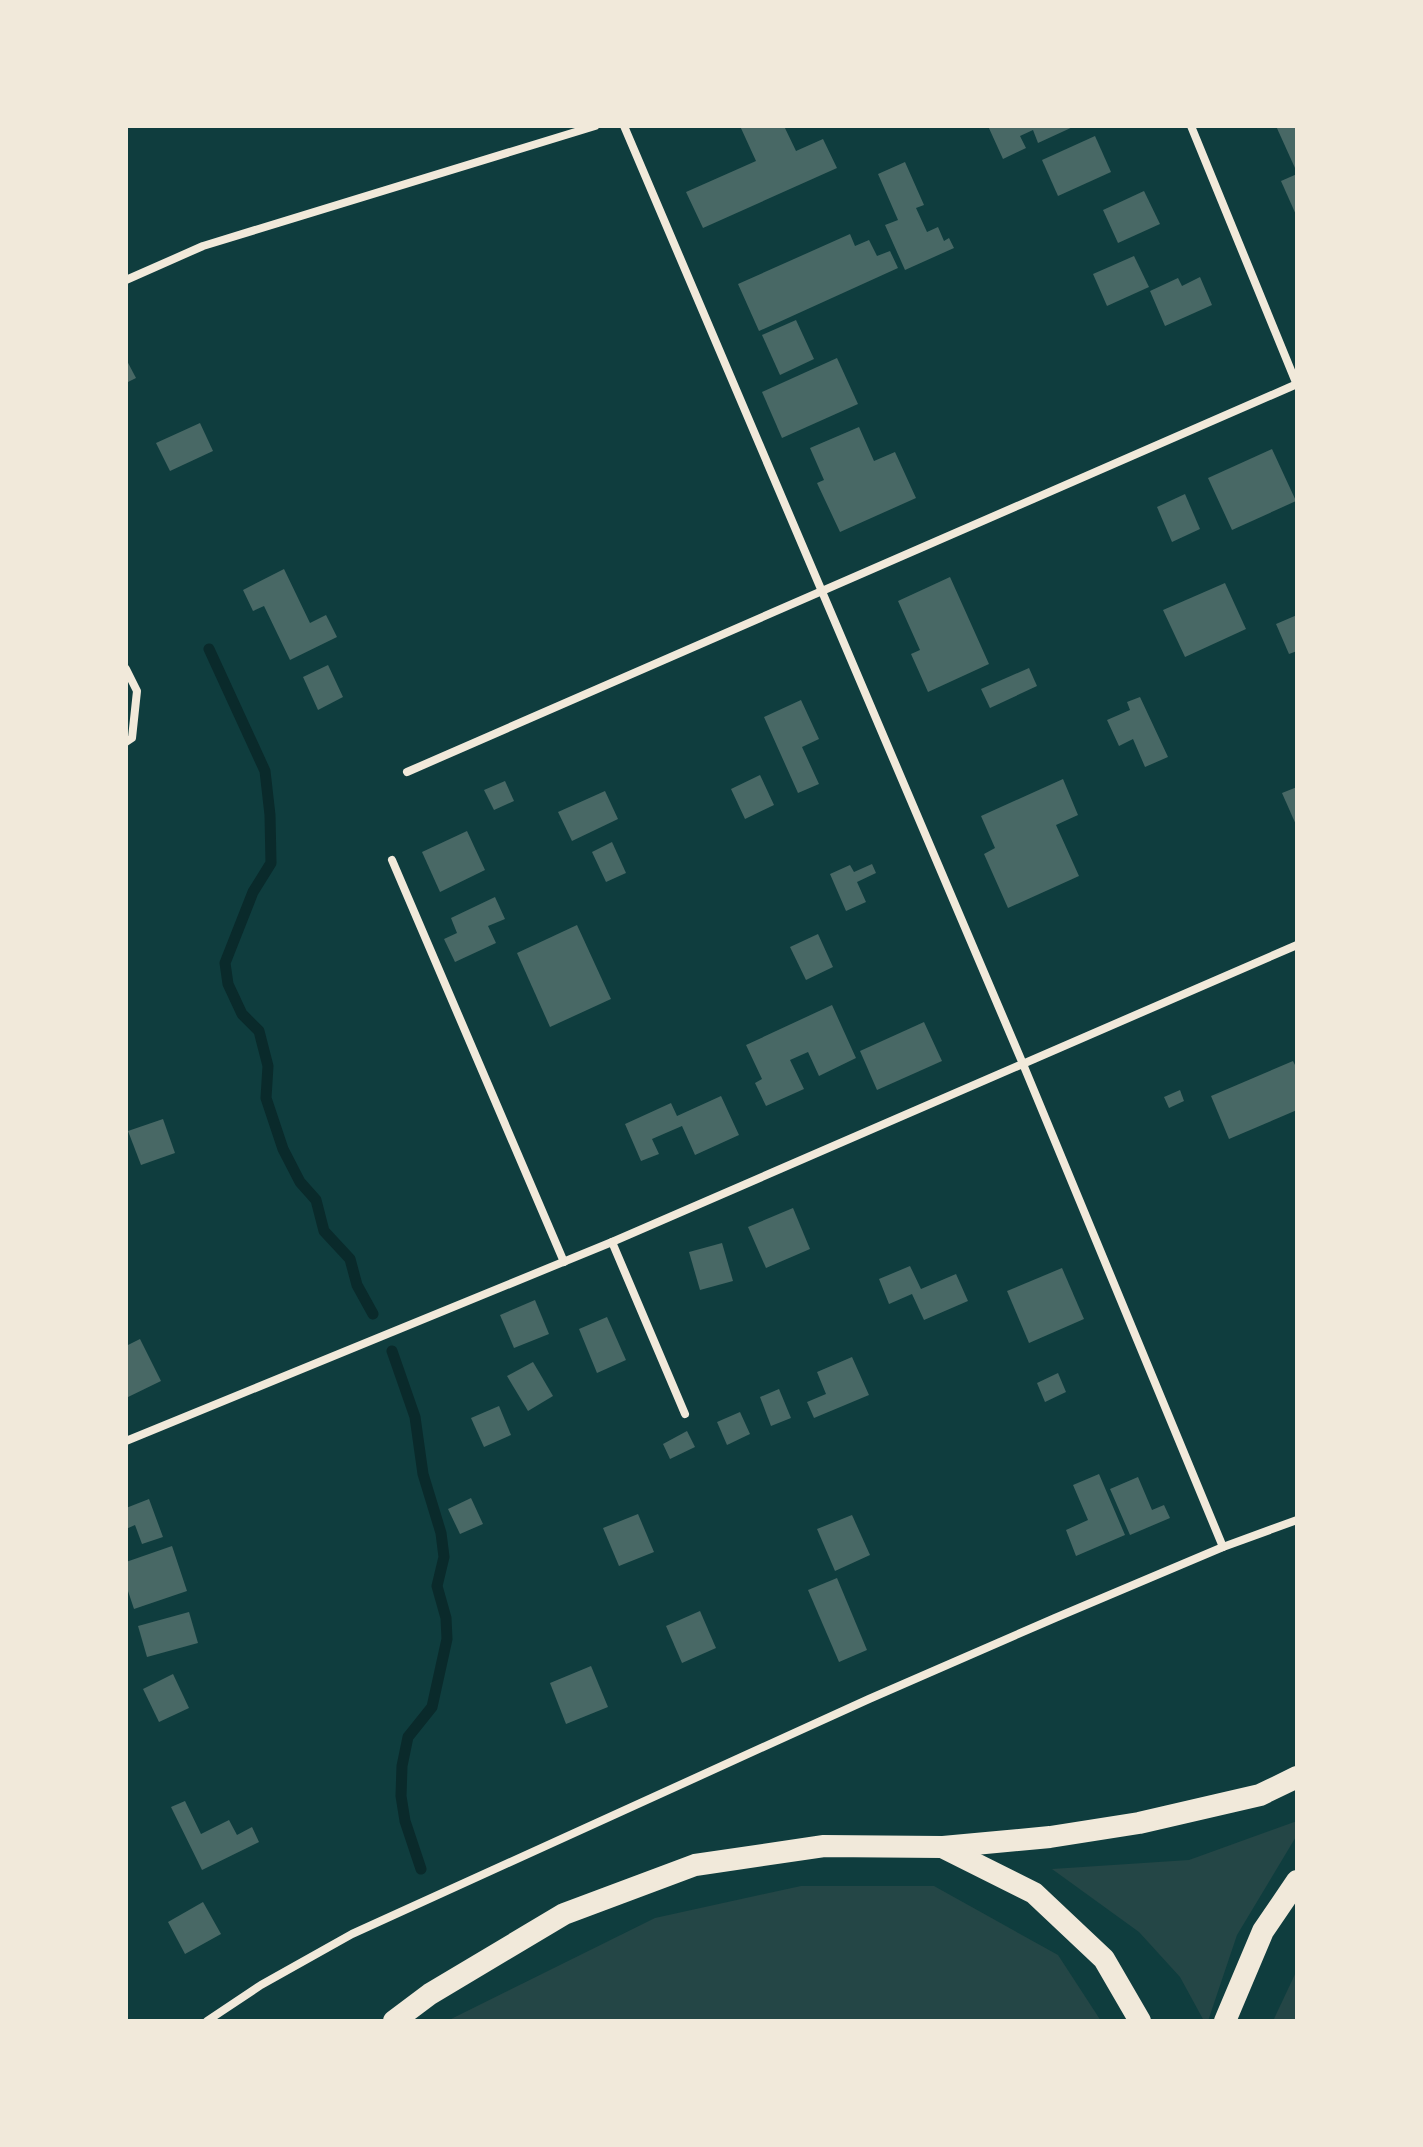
<svg xmlns="http://www.w3.org/2000/svg" width="1423" height="2147" font-family="Signika,sans-serif">
<style>
.green{fill:#244646}
.lines{fill:none;stroke-linecap:round;stroke-linejoin:round}
.stream{stroke:#0a2a2b;stroke-width:11}
.building{fill:#486865}
.minor{stroke:#f1e9da;stroke-width:8}
.trunk{stroke:#f1e9da;stroke-width:22}
</style>
<rect width="100%" height="100%" fill="#0f3d3e"/>
<!-- green -->
<g class="green">
<path d="M1297,1821V1835L1237,1935L1208,2021H1204L1180,1977L1139,1932L1052,1869L1189,1860Z"/>
<path d="M801,1886H934L1058,1955L1101,2021H447L655,1918Z"/>
<path d="M1297,1970V2021H1273Z"/>
</g>
<g class="lines">
<!-- stream -->
<g class="stream">
<path d="M209,649L265,771L270,815L271,863L253,892L225,963L228,984L242,1014L259,1031L268,1066L266,1098L283,1149L300,1182L316,1200L324,1231L350,1259L357,1285L373,1314"/>
<path d="M392,1351L415,1417L423,1474L441,1533L444,1557L437,1586L446,1618L447,1639L432,1707L408,1737L402,1766L401,1796L405,1821L421,1869"/>
</g>
</g>
<!-- building -->
<g class="building">
<path d="M740,126H784L796,151L823,139L837,168L703,228L686,192L756,161Z"/>
<path d="M988,126H1075L1038,143L1033,130L1020,136L1026,148L1003,159Z"/>
<path d="M1276,126H1297V167L1295,168Z"/>
<path d="M1095,136L1111,172L1058,196L1042,160Z"/>
<path d="M905,162L924,205L916,208L927,232L938,227L944,241L949,238L954,248L905,270L885,225L898,220L878,174Z"/>
<path d="M1297,174V217L1281,181Z"/>
<path d="M1144,191L1160,224L1118,243L1103,210Z"/>
<path d="M850,234L855,246L869,240L877,256L890,251L898,268L759,331L738,284Z"/>
<path d="M1134,256L1149,287L1107,306L1093,274Z"/>
<path d="M1200,277L1212,305L1165,326L1150,291L1178,278L1182,286Z"/>
<path d="M796,320L814,359L780,375L762,335Z"/>
<path d="M837,358L858,404L782,438L762,392Z"/>
<path d="M126,359L136,378L126,383Z"/>
<path d="M200,423L213,451L170,471L156,443Z"/>
<path d="M859,427L874,461L895,452L916,498L840,532L817,483L824,480L810,448Z"/>
<path d="M1272,449L1296,501L1232,530L1208,478Z"/>
<path d="M1185,494L1200,529L1172,542L1157,507Z"/>
<path d="M284,569L310,623L326,615L337,637L290,660L264,606L253,611L243,590Z"/>
<path d="M950,577L989,664L928,692L911,654L920,650L898,601Z"/>
<path d="M1225,583L1246,629L1185,657L1163,610Z"/>
<path d="M1297,615V651L1289,654L1276,624Z"/>
<path d="M328,665L343,697L318,710L303,677Z"/>
<path d="M1029,668L1037,686L990,708L981,689Z"/>
<path d="M1140,697L1168,757L1145,767L1133,739L1119,746L1107,720L1130,710L1127,702Z"/>
<path d="M801,700L819,739L802,747L819,784L798,793L764,717Z"/>
<path d="M760,775L774,805L745,819L731,789Z"/>
<path d="M1063,779L1078,815L1056,825L1079,876L1008,908L984,854L995,848L981,816Z"/>
<path d="M505,781L514,801L494,810L484,790Z"/>
<path d="M1297,787V827L1282,793Z"/>
<path d="M605,791L618,819L572,841L558,812Z"/>
<path d="M467,831L485,870L440,892L422,852Z"/>
<path d="M612,842L626,873L606,882L592,852Z"/>
<path d="M872,864L876,873L857,882L866,902L846,911L830,874L850,865L854,872Z"/>
<path d="M495,897L505,919L488,926L496,943L455,962L444,939L457,933L451,918Z"/>
<path d="M577,925L611,999L550,1027L517,953Z"/>
<path d="M818,934L833,967L806,980L790,947Z"/>
<path d="M832,1005L856,1058L819,1076L808,1052L790,1060L804,1089L766,1106L755,1083L762,1079L746,1045Z"/>
<path d="M924,1022L942,1061L877,1090L860,1051Z"/>
<path d="M1293,1061L1297,1069V1110L1229,1139L1211,1096Z"/>
<path d="M1180,1090L1184,1101L1169,1108L1164,1097Z"/>
<path d="M721,1096L739,1135L695,1155L682,1126L652,1139L659,1154L641,1161L625,1124L671,1103L677,1116Z"/>
<path d="M163,1119L175,1153L141,1165L128,1131Z"/>
<path d="M793,1208L810,1249L766,1268L748,1227Z"/>
<path d="M722,1243L733,1281L700,1290L689,1252Z"/>
<path d="M910,1266L921,1289L956,1274L968,1301L924,1320L912,1294L889,1304L879,1279Z"/>
<path d="M1062,1268L1084,1319L1029,1343L1007,1291Z"/>
<path d="M535,1300L549,1334L514,1348L500,1315Z"/>
<path d="M607,1317L626,1360L597,1373L579,1329Z"/>
<path d="M140,1339L161,1381L126,1398V1346Z"/>
<path d="M852,1357L869,1395L814,1418L807,1402L826,1394L817,1372Z"/>
<path d="M533,1362L553,1396L528,1411L507,1376Z"/>
<path d="M1058,1373L1066,1392L1045,1402L1037,1383Z"/>
<path d="M779,1389L791,1418L771,1426L760,1397Z"/>
<path d="M499,1406L511,1435L484,1447L471,1418Z"/>
<path d="M740,1412L750,1434L727,1445L717,1422Z"/>
<path d="M687,1431L695,1447L670,1459L663,1444Z"/>
<path d="M1099,1474L1125,1535L1076,1556L1066,1530L1088,1520L1073,1485Z"/>
<path d="M1138,1477L1152,1510L1164,1505L1170,1518L1130,1535L1110,1489Z"/>
<path d="M471,1498L483,1524L460,1534L448,1509Z"/>
<path d="M149,1499L163,1537L142,1544L135,1525L126,1529V1508Z"/>
<path d="M638,1514L654,1552L619,1566L603,1528Z"/>
<path d="M852,1515L870,1555L835,1571L817,1529Z"/>
<path d="M172,1546L187,1591L134,1609L126,1585V1562Z"/>
<path d="M837,1578L867,1650L839,1662L808,1590Z"/>
<path d="M700,1611L716,1648L682,1663L666,1626Z"/>
<path d="M189,1612L198,1643L147,1657L138,1626Z"/>
<path d="M591,1666L608,1707L566,1724L550,1683Z"/>
<path d="M173,1674L189,1708L159,1722L143,1689Z"/>
<path d="M185,1801L201,1834L229,1820L237,1835L252,1827L259,1842L202,1870L171,1807Z"/>
<path d="M203,1902L221,1934L185,1954L168,1922Z"/>
</g>
<g class="lines">
<!-- minor -->
<g class="minor">
<path d="M624,126L1023,1064L1223,1547"/>
<path d="M1191,126L1297,385"/>
<path d="M126,280L203,246L595,126"/>
<path d="M126,669L137,691L132,738L126,742"/>
<path d="M407,772L1297,384"/>
<path d="M392,860L564,1262"/>
<path d="M612,1242L685,1414"/>
<path d="M126,1441L612,1242L1297,945"/>
<path d="M207,2021L261,1985L352,1934L869,1699L1055,1618L1223,1547L1297,1520"/>
</g>
<!-- trunk -->
<g class="trunk">
<path d="M943,1847L1050,1837L1139,1823L1260,1795L1297,1777"/>
<path d="M394,2021L430,1994L564,1914L695,1865L824,1846L942,1847L1034,1893L1104,1959L1140,2021"/>
<path d="M1225,2021L1263,1931L1297,1881"/>
</g>
</g>
<!-- border -->
<rect width="1423" height="2147" fill="none" stroke="#f1e9da" stroke-width="256"/>
</svg>
